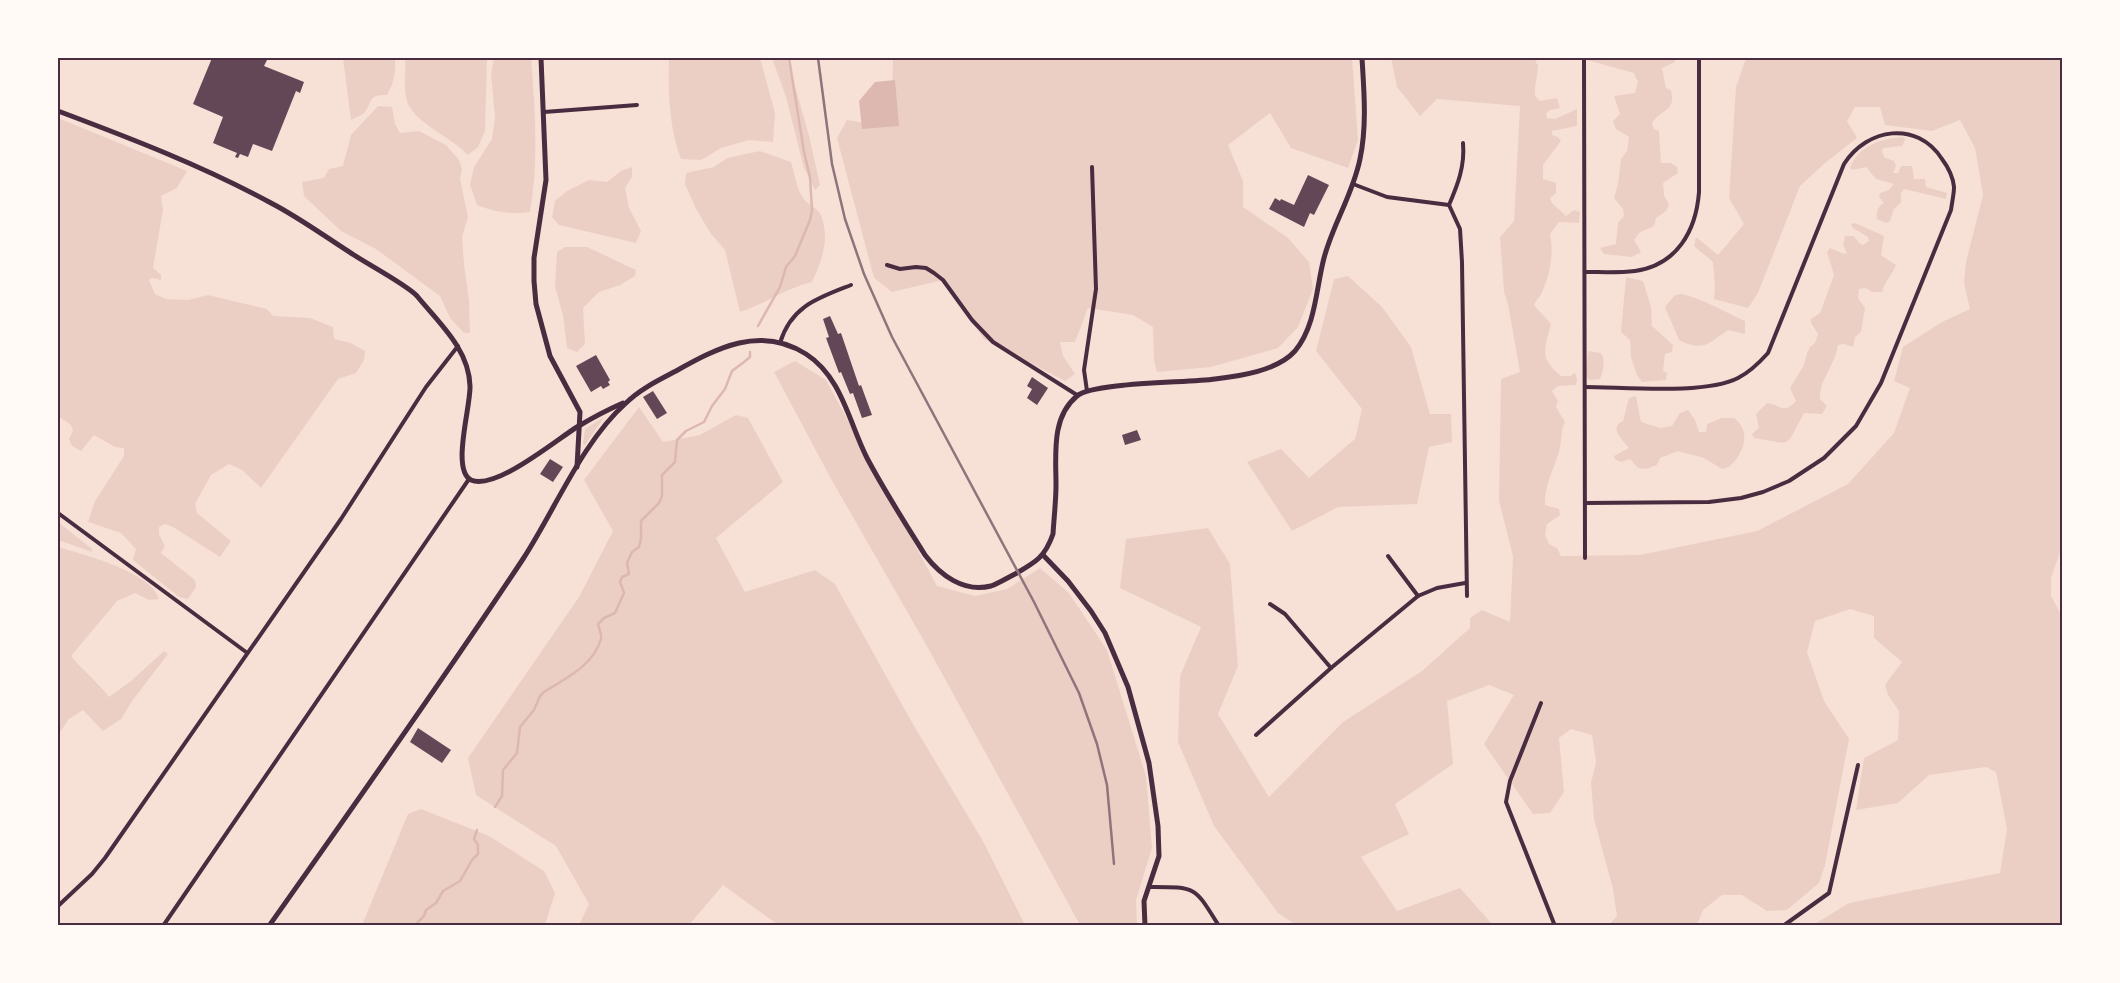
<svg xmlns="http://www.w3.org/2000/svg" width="2120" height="983" font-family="'Zilla Slab',serif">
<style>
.green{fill:#ebcfc5}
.water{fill:#dcb8b0}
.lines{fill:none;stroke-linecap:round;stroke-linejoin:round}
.stream{stroke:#dcb8b0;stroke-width:2.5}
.building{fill:#644757}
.minor{stroke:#4a2c40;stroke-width:4}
.tertiary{stroke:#4a2c40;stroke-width:5}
.rail{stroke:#8f747c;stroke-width:2.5}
.neatline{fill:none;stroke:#4a2c40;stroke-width:2}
</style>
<rect width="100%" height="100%" fill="#f7e1d7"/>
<!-- green -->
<g class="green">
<path d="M343,58L395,59C396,72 394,83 387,95C367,94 373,103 363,114C360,116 354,118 351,120Z"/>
<path d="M405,58H487L485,131L478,147L468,155C451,136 410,122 406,97C404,84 406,71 405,58Z"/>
<path d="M494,58H531C535,110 539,160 530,212C510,215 495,212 477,205L470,185L474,167L492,139L495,117L491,74Z"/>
<path d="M669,58H760L775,113L773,142L749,140L721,148L701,160L681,159C669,128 668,91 669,58Z"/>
<path d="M772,58H787L809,136L820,185L815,190L804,168L786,97Z"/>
<path d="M893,58H1352L1358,140L1348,168L1291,148L1270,113L1228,145L1243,181V207L1288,238L1309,262L1313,289L1298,327L1278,348L1211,367L1157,372L1154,360L1153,327L1133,315L1088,308L1075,342H1060L1063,356L1075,374L1065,381L984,339L943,280L892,292L874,278L837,138L847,120L875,125L891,119Z"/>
<path d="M1391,58H1539L1535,63L1538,64C1538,75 1534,87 1535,96L1540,101L1557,98L1560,108L1550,110L1546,113L1547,118L1555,119L1577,109V126L1552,131V135L1558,137L1561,141L1543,165V179L1556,183V193L1550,198L1552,203L1566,216L1574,210L1580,212L1579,223L1559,222L1550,234C1554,253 1550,275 1542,292C1540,297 1536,300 1534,305L1551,324C1545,348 1538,358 1561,376H1570L1575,373L1577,379L1576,385L1558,386L1552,391L1558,401L1556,407L1565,422C1560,431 1562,439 1560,448C1555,468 1544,484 1545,505L1559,509L1560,515L1547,524L1545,535L1549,544L1557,548L1561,556L1640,555L1757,531L1848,484L1894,433L1910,388L1894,381L1903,347L1942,322L1970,309L1964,283L1966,262L1983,195L1975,148L1960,120L1932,131L1885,125L1880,107H1855L1847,121L1857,138L1825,163L1800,186L1758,293L1748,308L1714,299L1715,287L1713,262L1694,246L1696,237L1718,255L1744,224L1729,198L1736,87L1745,61L1750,58H2062V547L2051,578V596L2062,616V925H1813L1849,903L2000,873L2007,829L1996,772L1986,767L1929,775L1898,803L1856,810L1864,758L1898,740L1899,711L1888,695L1885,685L1902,662L1874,638V616L1850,609L1815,621L1807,652L1824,701L1849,739L1825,865L1819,883L1787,910L1767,911L1742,895H1722L1703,910L1697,925H1609L1617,916L1613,889L1594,819L1591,783L1596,762L1592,735L1571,729L1559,738L1564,792L1550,813L1533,814L1484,744L1514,695L1489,685L1447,701L1453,764L1395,804L1409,834L1361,857L1397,911L1460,888L1493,925H1296L1278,913L1214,826L1178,742L1180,676L1201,627L1120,588L1126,539L1208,528L1230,564L1238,666L1218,714L1269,797L1343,722L1422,671L1470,628V618L1482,610L1510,622L1513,556L1499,501L1501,379L1520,372L1508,304L1504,292L1500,237L1514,221L1520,106L1437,99L1420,116L1397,87Z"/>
<path d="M1589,58H1675V62L1662,68L1666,88L1671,90C1676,113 1662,108 1652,123L1654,129L1659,131L1661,163H1671L1677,167L1678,173L1663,183L1664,195L1669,205L1666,211L1656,218L1654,226L1639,233L1634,240L1641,252L1632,257L1604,254L1600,248L1616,244L1618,223L1624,216L1623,209L1614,198L1618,184L1621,159L1627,151L1629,137L1616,129L1613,121L1620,114L1614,96L1635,93L1638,82L1634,73L1587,60Z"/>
<path d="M378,106L392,107L395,124L400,133L419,131L446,145L459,160L462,169L460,179L468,217L462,237L464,264L469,300L470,333H464L450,318L440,296L376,249L341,231L304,196L302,182L324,178L329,169L343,166L351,135Z"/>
<path d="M58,118L187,171L177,188L161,196L163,210L153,268L161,275V280L152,278L149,280L155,294L166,299L188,300L208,295L267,309L273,316L310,318L333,327L334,339L351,343L365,351L364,360L356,373L338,379L261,488L242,470L229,464L211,475L195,504L197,513L231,541L220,557L173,527L165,524L159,527V534L165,546L161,553L195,580L196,587L188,599L179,597L133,560L136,549L121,533L88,522L95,501L124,456V448L115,447L94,435L81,451L72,446L69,439L73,431L71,425L61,418L58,419Z"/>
<path d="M1904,137L1905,140L1902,146L1883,148L1882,151L1884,157L1894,161L1896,166L1893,173H1898L1901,166H1912L1914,179H1925L1926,187L1947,193L1946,199L1904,189L1901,193V202L1894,209L1890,221L1886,223L1877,219C1876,212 1878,206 1884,203L1879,197L1880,193L1889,190L1894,184L1876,179L1866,167L1853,170L1850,168C1859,145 1882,138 1904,137Z"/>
<path d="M760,151L791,162C795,175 796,188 804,199C808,205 818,208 821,215C830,239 822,261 812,282C786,288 765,304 740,312L725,250L711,234L696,209L685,184L686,173L714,167L727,158Z"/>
<path d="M632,167V177L625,188L629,208L641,231L636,243L559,225L552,217L555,201L567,191L589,180L607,182L621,171Z"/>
<path d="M1855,223L1884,236L1881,255L1896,265C1892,275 1885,281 1882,292H1872L1866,288L1859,289L1858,298L1865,308L1861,332L1855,337L1853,347L1844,344L1838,345L1835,357L1822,384L1820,394V399L1827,406L1822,414L1804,413C1784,450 1794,444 1754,438L1752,434L1759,428L1756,414L1767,403C1781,405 1783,415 1796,401L1790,388L1804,365L1807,353L1810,347L1815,343L1818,334L1811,323V319L1820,313L1822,308L1834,275L1827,252L1830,248L1844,254L1847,253L1843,245L1845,236H1854L1859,243L1863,245L1869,241L1868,237L1853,228L1851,224Z"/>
<path d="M565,247H587L636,270L635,276L620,285L599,292L583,308L585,344L577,352L567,348L563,315L555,287L557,252Z"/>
<path d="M1348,276L1382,307L1411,347L1430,414H1451L1452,442L1429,447L1417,504L1338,507L1292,531L1247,462L1281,449L1309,478L1355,439L1362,409L1316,351L1334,279Z"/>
<path d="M1626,277L1643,281L1651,307L1652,326L1673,345L1672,352L1665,354L1663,371L1667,373L1666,380L1642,382L1637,375L1631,357L1630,340L1621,332Z"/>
<path d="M1682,294C1703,299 1725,312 1745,321V334L1728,330C1708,344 1703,352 1679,340L1665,307L1675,295Z"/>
<path d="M1588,351L1601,353C1606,360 1603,372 1600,379L1589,380L1586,376Z"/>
<path d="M795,361L826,380L937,586L975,596L1007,589L1040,568L1069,593L1107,650L1146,776L1152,848L1136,900L1137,925H1080L928,648L830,477L774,372Z"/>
<path d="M1636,396L1641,422L1660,428L1672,426L1680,413L1688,410L1695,420L1699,432H1706L1707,424L1722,418H1734C1752,431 1744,454 1729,467L1722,469L1704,458L1678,451L1660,458L1657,465L1646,469L1638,468L1630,459L1621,462L1615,459L1614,456L1629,448C1623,440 1608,428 1623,421L1629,398Z"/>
<path d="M639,407L663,442L700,435L736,415L748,418L783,482L716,538L745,592L815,570L835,584L910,719L984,843L1025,925H778L723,885L689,925L639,924L638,926L579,925L589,904L556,846L476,795L468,758L579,597L613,531L584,480Z"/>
<path d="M604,417L585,445L583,444L585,429Z"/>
<path d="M58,522L92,549V552L58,540Z"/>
<path d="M58,547C82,554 152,572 159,599L149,600L135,593L117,601L71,656C83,671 98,682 109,697L131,681L164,651L168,654L132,701L121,719L103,731L83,710L69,719L58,735Z"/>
<path d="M421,809L489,836L544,871L555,893L545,925H362L408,814Z"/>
</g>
<!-- water -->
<path class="water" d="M895,80L899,126L862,129L859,101L875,82Z"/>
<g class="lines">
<!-- stream -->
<g class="stream">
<path d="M758,326L780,287L786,267L795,256L810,220L812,210L810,177L804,152L789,58"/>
<path d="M495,807L502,796L503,770L517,753L520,727L534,710L540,696L544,692C566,678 593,666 601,639C602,634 599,629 598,624L604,618L615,613L624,593L620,582L622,577L629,574L627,563L632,552L639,547L641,539V521L659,503L662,496V475L675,462L677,440L686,431L704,422L712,406L725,389L732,371L744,362L750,357V352"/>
<path d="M414,926L424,916L426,910L436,903L443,891L460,881L472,860L478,854V845L474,839L477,830"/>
</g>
</g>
<!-- building -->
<g class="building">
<path d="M212,58H268L264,66L304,82L300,93L296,91L272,151L253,144L248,157L240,154L238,158L235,157L237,153L213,143L223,117L193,104Z"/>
<path d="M1308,175L1329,185L1314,215L1310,213L1304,227L1269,209L1275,198L1280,201L1281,199L1294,205Z"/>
<path d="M830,316L838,334L841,333L859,386L861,385L872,415L862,418L853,393L850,394L841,372L839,373L826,338L829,337L823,319Z"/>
<path d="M596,355L610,380L608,382L610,385L603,389L601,386L591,392L576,366Z"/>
<path d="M1032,377L1048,388L1037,405L1027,398L1032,389L1027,386Z"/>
<path d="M653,391L667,413L657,419L643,397Z"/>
<path d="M1137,430L1141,440L1125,445L1122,435Z"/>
<path d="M550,459L563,467L553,482L540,474Z"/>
<path d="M418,728L451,750L442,763L410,742Z"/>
</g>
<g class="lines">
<!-- minor -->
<g class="minor">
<path d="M1584,58L1585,558"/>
<path d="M544,112L637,105"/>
<path d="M1353,184L1387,197L1449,205"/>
<path d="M1449,205L1460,229L1462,262L1467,596"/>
<path d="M1449,205C1458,184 1465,166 1463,143"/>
<path d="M887,265L900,269L916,267L926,268L934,273L943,280L972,320L993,342L1077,395"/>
<path d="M1585,272C1601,272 1619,273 1635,271C1677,265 1696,231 1699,192V58"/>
<path d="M780,343C791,306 818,298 851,285"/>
<path d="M1585,387C1624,387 1705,395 1738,378C1750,372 1759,363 1768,353L1844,164C1867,128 1917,120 1942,159C1948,167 1953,177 1954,187C1954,194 1952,202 1951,210L1881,383L1856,426L1824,458L1789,481L1763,492L1741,498L1709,502L1585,503"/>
<path d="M1087,391L1084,370L1096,289L1092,167"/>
<path d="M58,513L246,652"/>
<path d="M1388,556L1418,596"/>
<path d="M1270,604L1285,614L1331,668"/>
<path d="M1541,703L1510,781L1506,802L1555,926"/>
<path d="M1256,735L1331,668L1418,596L1437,588L1465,583"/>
<path d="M1150,887C1197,887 1194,886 1219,926"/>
<path d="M58,906L92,874L105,858L341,519L426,387L458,346"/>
<path d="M163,926L469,479"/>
<path d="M1783,926L1829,893L1858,765"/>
</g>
<!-- tertiary -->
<g class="tertiary">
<path d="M541,58L546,180L534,258V281L536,304L550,356L580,412L577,467"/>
<path d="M58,111C130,138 203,166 271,203C300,218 327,238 354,255C369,265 407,285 417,296C439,323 469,349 470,386C471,406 451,470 471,480C495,491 556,440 577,427C592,418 607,410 623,403"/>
<path d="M1043,555L1068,581L1091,611L1105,633L1128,687L1149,763L1158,826L1159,856L1144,901L1145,926"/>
<path d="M269,926C355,804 441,683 523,559C555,510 582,442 626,403C640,389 659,380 676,371C717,348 760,325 806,354C842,377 849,423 867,458C885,492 905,523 925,555C940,575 964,593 991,586C999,583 1007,578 1015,574C1036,562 1045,557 1053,534C1054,517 1056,501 1056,485C1056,455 1051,417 1077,396C1094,382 1188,383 1215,379C1240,376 1277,371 1295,351C1316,326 1316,288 1324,258C1333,224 1353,194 1360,159C1367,126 1364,91 1362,58"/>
</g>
<!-- rail -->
<path class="rail" d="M818,58L832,164L845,219L864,274L892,337L1034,602L1079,693L1097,744L1107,785L1114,864"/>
</g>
<!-- border -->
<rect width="2120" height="983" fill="none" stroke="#fffaf5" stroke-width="118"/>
<rect x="59" y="59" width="2002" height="865" class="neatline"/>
</svg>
